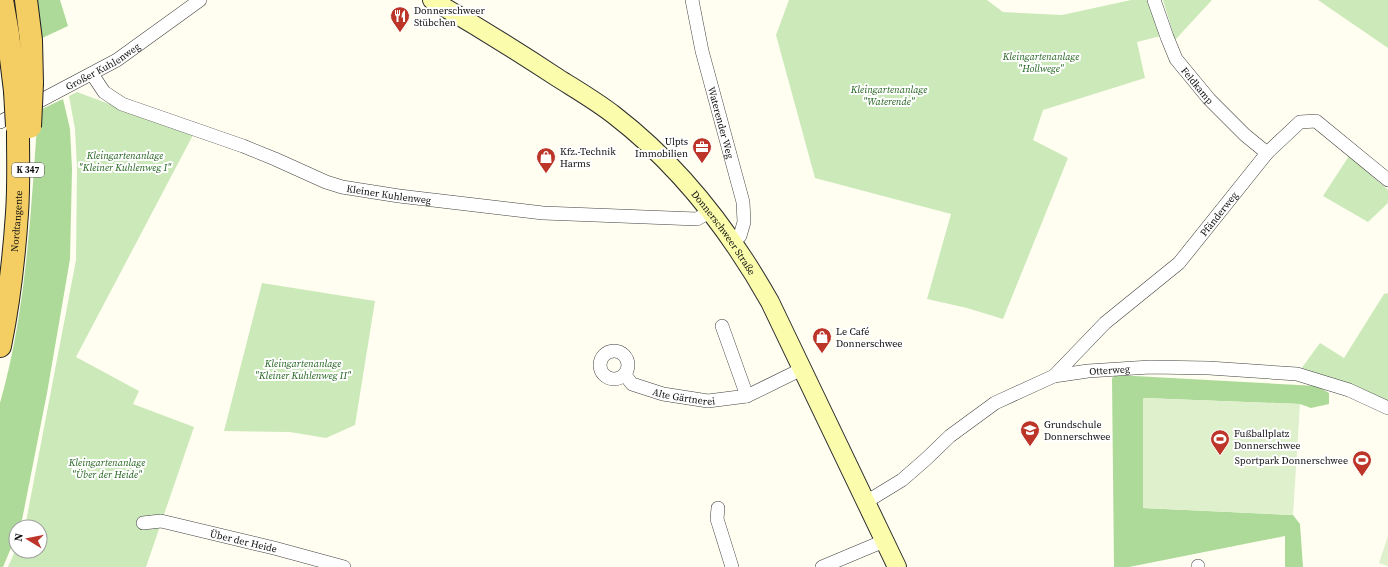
<svg xmlns="http://www.w3.org/2000/svg" width="1388" height="567" font-family="'Source Serif 4',serif">
<style>
.green{fill:#cce9ba}
.forest{fill:#add999}
.pitch{fill:#def0cc}
.lines{fill:none;stroke-linecap:round;stroke-linejoin:round}
.minor-casing{stroke:#414141;stroke-width:14}
.secondary-casing{stroke:#303030;stroke-width:20}
.trunk-casing{stroke:#1f1f1f;stroke-width:24}
.minor{stroke:#fff;stroke-width:13}
.secondary{stroke:#fbfdac;stroke-width:18}
.trunk{stroke:#f4ce62;stroke-width:22}
.trunk-bridge-casing{stroke:#1f1f1f;stroke-width:24;stroke-linecap:butt}
.trunk-bridge{stroke:#f4ce62;stroke-width:22}
.labels{text-anchor:middle;stroke-width:4;stroke-linejoin:round;paint-order:stroke}
.shield{fill:#fff;stroke:#565656;stroke-width:1}
.shield-label{font-size:9px;font-weight:bold;fill:#0e0e0e}
.poi-label{font-size:10px;fill:#0e0e0e;stroke:#fff;text-anchor:start}
.park-label{font-size:10px;font-style:italic;fill:#24651f;stroke:#fff}
.street-label{font-size:10px;fill:#0e0e0e;stroke:#fff}
</style>
<rect width="100%" height="100%" fill="#fffef0"/>
<!-- green -->
<g class="green">
<path d="M789,0H987L1003,12L1062,15L1131,0H1149L1161,36L1137,42L1145,78L1043,110L1033,140L1068,158L1003,319L967,308L927,299L951,214L815,178L776,35Z"/>
<path d="M1163,0H1212L1175,40Z"/>
<path d="M1318,0H1388V48Z"/>
<path d="M77,92L193,135L76,357L139,391L133,404L194,427L146,567H8L16,549V551H40V527H25L76,260L77,168L75,129L69,96Z"/>
<path d="M1349,156L1388,190V203L1368,222L1323,196Z"/>
<path d="M262,283L375,301L355,425L326,438L290,432L224,431Z"/>
<path d="M1388,293V404L1301,369L1320,343L1344,358L1384,294Z"/>
</g>
<!-- forest -->
<g class="forest">
<path d="M37,0H60L68,26L40,39Z"/>
<path d="M63,99L70,129L72,169L70,259L47,393L21,525L20,527H16V536L3,567H0V403C27,308 31,209 38,111Z"/>
<path d="M1116,375L1317,386L1329,393V404L1311,408L1300,404L1144,398L1143,508L1293,515L1300,524L1303,567H1285V536L1129,567H1114L1112,378Z"/>
</g>
<!-- pitch -->
<g class="pitch">
<path d="M1143,398L1300,404L1293,515L1143,508Z"/>
<path d="M1388,536V566L1379,563Z"/>
</g>
<g class="lines">
<!-- minor casing -->
<g class="minor-casing">
<g id="minor">
<path id="s1" d="M692,0L702,51L743,202L744,222L740,236L733,241"/>
<path id="s2" d="M1154,0L1167,37L1176,59L1209,99L1245,135L1267,153"/>
<path id="s3" d="M92,74L104,92L122,104L243,146L275,159L326,182L342,187L399,196L543,213L697,219L711,211"/>
<path id="s4" d="M0,122L117,60L200,0"/>
<path d="M722,326L747,396"/>
<circle cx="614" cy="365" r="14"/>
<path id="s5" d="M625,375L632,384L663,394L708,401L747,396L802,369"/>
<path id="s6" d="M1054,376L1105,323L1179,263L1267,153L1300,122L1316,121L1388,180"/>
<path id="s7" d="M866,502L902,480L925,460L950,436L995,403L1054,376L1088,371L1150,367L1209,368L1297,374L1349,390L1388,408"/>
<path d="M718,508L717,519L732,567"/>
<path id="s8" d="M143,523L161,521L274,548L344,567"/>
<path d="M822,567L884,541"/>
<path d="M1198,567V566"/>
</g>
</g>
<!-- secondary casing -->
<g class="secondary-casing">
<g id="secondary">
<path id="s9" d="M432,0C475,25 517,51 558,78C577,90 596,101 614,115C679,165 730,231 770,302L897,567"/>
</g>
</g>
<!-- trunk casing -->
<g class="trunk-casing">
<g id="trunk">
<path d="M2,0L8,34L15,91"/>
<path d="M26,0L31,40L32,83"/>
<path id="s10" d="M0,346C9,302 14,258 17,213C19,186 18,160 18,133"/>
</g>
</g>
<!-- minor -->
<use href="#minor" class="minor"/>
<!-- secondary -->
<use href="#secondary" class="secondary"/>
<!-- trunk -->
<use href="#trunk" class="trunk"/>
<!-- trunk-bridge casing -->
<g class="trunk-bridge-casing">
<g id="trunk-bridge">
<path d="M15,91L17,126"/>
<path d="M30,127L32,83"/>
</g>
</g>
<!-- trunk-bridge -->
<use href="#trunk-bridge" class="trunk-bridge"/>
</g>
<!-- icons -->
<defs>
<g id="restaurant-pin" transform="scale(1)"><path d="M0 17L-7.5 6A9.5 9.5 0 1 1 7.5 6Z" fill="#bc3528" stroke="#fff"/><path d="M-5-6h1v4h1v-4h1v4h1v-4h1v5L-1.5 .5V6h-2V.5L-5-1ZM5-6V6H3V1.5H1.5Q1.5-4 5-6Z" fill="#fff"/></g>
<g id="office-pin" transform="scale(1)"><path d="M0 17L-7.5 6A9.5 9.5 0 1 1 7.5 6Z" fill="#bc3528" stroke="#fff"/><path d="M-6-3h4V-5.5h4V-3h4V5H-6ZM-1-4.5V-3h2v-1.5ZM-6 0V1H6V0Z" fill="#fff"/></g>
<g id="shop-pin" transform="scale(1)"><path d="M0 17L-7.5 6A9.5 9.5 0 1 1 7.5 6Z" fill="#bc3528" stroke="#fff"/><path d="M-5-2.5h2.3a2.7 3.5 0 0 1 5.4 0H5L5.5 6h-11ZM-1.5-2.5h3a1.5 2.3 0 0 0-3 0Z" fill="#fff"/></g>
<g id="school-pin" transform="scale(1)"><path d="M0 17L-7.5 6A9.5 9.5 0 1 1 7.5 6Z" fill="#bc3528" stroke="#fff"/><path d="M0-5L7-2L0 1L-7-2ZM-4 1L0 2.5L4 1V4Q0 6-4 4Z" fill="#fff"/></g>
<g id="stadium-pin" transform="scale(1)"><path d="M0 17L-7.5 6A9.5 9.5 0 1 1 7.5 6Z" fill="#bc3528" stroke="#fff"/><path d="M0-5a6.5 5 0 1 0 0 10a6.5 5 0 1 0 0-10ZM-3.5-1.8h7v3.6h-7Z" fill="#fff"/></g>
</defs>
<g fill-rule="evenodd">
<use href="#restaurant-pin" x="400" y="16"/>
<use href="#office-pin" x="702" y="147"/>
<use href="#shop-pin" x="546" y="157"/>
<use href="#shop-pin" x="822" y="337"/>
<use href="#school-pin" x="1030" y="430"/>
<use href="#stadium-pin" x="1220" y="439"/>
<use href="#stadium-pin" x="1362" y="460"/>
</g>
<g class="labels">
<!-- shield labels -->
<rect class="shield" x="12" y="163" width="32" height="14" rx="3"/>
<g class="shield-label">
<text x="28" y="173">K 347</text>
</g>
<!-- poi labels -->
<g class="poi-label">
<text x="414" y="14">Donnerschweer<tspan x="414" dy="12">Stübchen</tspan></text>
<text x="688" y="145" text-anchor="end">Ulpts<tspan x="688" dy="12">Immobilien</tspan></text>
<text x="560" y="155">Kfz.-Technik<tspan x="560" dy="12">Harms</tspan></text>
<text x="836" y="335">Le Café<tspan x="836" dy="12">Donnerschwee</tspan></text>
<text x="1044" y="428">Grundschule<tspan x="1044" dy="12">Donnerschwee</tspan></text>
<text x="1234" y="437">Fußballplatz<tspan x="1234" dy="12">Donnerschwee</tspan></text>
<text x="1348" y="464" text-anchor="end">Sportpark Donnerschwee</text>
</g>
<!-- park labels -->
<g class="park-label">
<text x="1041" y="60">Kleingartenanlage<tspan x="1041" dy="12">"Hollwege"</tspan></text>
<text x="889" y="93">Kleingartenanlage<tspan x="889" dy="12">"Waterende"</tspan></text>
<text x="125" y="159">Kleingartenanlage<tspan x="125" dy="12">"Kleiner Kuhlenweg I"</tspan></text>
<text x="303" y="367">Kleingartenanlage<tspan x="303" dy="12">"Kleiner Kuhlenweg II"</tspan></text>
<text x="107" y="466">Kleingartenanlage<tspan x="107" dy="12">"Über der Heide"</tspan></text>
</g>
<!-- street labels -->
<g class="street-label">
<text dy="4" stroke="none"><textPath href="#s4" startOffset="117">Großer Kuhlenweg</textPath></text>
<text dy="4" stroke="none"><textPath href="#s2" startOffset="97">Feldkamp</textPath></text>
<text dy="4" stroke="none"><textPath href="#s1" startOffset="126">Waterender Weg</textPath></text>
<text dy="4" stroke="none"><textPath href="#s3" startOffset="326">Kleiner Kuhlenweg</textPath></text>
<text dy="4" stroke="none"><textPath href="#s6" startOffset="232">Pfänderweg</textPath></text>
<text dy="4" stroke="none"><textPath href="#s10" startOffset="126">Nordtangente</textPath></text>
<text dy="4" stroke="none"><textPath href="#s9" startOffset="377">Donnerschweer Straße</textPath></text>
<text dy="4" stroke="none"><textPath href="#s7" startOffset="284">Otterweg</textPath></text>
<text dy="4" stroke="none"><textPath href="#s5" startOffset="65">Alte Gärtnerei</textPath></text>
<text dy="4" stroke="none"><textPath href="#s8" startOffset="103">Über der Heide</textPath></text>
</g>
</g>
<!-- north arrow -->
<g transform="translate(28 539) rotate(280)"><circle r="19" fill="#ffffff" stroke="#9f9f9f"/>
<path d="M0-3L7 15L0 10L-7 15Z" fill="#bc3528"/>
<text y="-6" font-size="11" font-weight="bold" text-anchor="middle" fill="#0e0e0e">N</text>
</g>
</svg>
